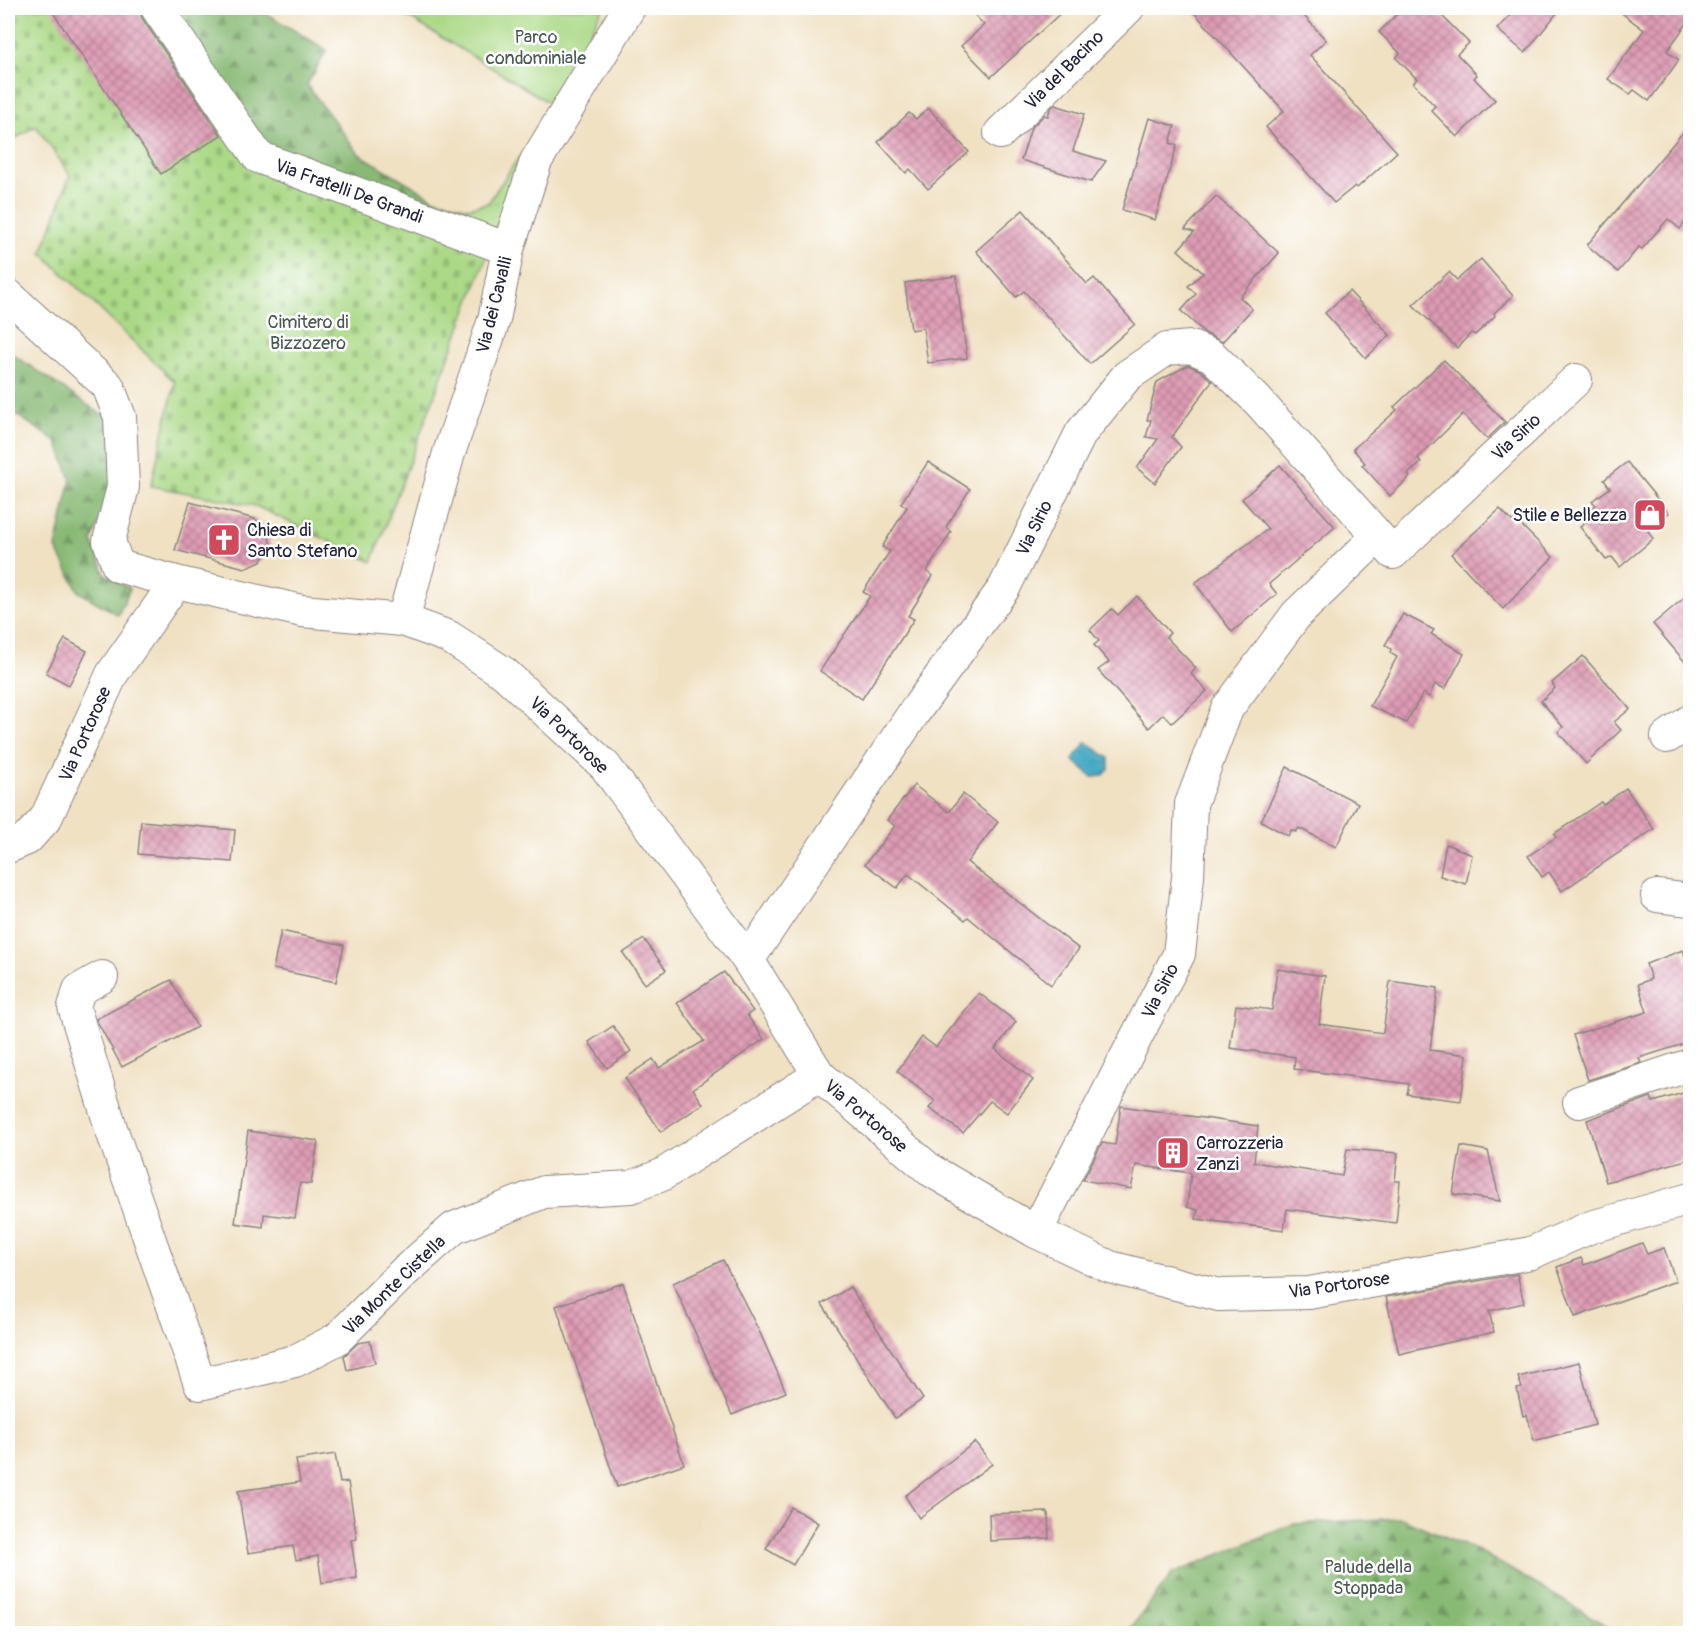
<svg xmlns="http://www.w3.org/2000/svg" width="1698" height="1641" font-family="Pangolin,sans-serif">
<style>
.grass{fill:url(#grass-tufts);stroke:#667e61;stroke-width:1.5}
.forest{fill:url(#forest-firs);stroke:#556e58;stroke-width:1.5}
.cemetery{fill:url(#cemetery-stones);stroke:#667e61;stroke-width:1.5}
.park{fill:#abd987;stroke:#667e61;stroke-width:1.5}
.water{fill:url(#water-ripples);stroke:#32667e;stroke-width:1.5}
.building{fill:url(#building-cross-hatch)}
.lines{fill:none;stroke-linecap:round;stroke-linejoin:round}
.street-casing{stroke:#89827f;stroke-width:34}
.street{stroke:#fff;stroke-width:32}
.labels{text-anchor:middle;stroke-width:5;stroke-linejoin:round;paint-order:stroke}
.park-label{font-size:18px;fill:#4b5952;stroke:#fff}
.street-label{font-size:18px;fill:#22223b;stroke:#fff}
.poi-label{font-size:18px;fill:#22223b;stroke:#fff;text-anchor:start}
</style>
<defs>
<pattern id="grass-tufts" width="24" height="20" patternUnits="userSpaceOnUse" patternTransform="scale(1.5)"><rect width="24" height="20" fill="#abd987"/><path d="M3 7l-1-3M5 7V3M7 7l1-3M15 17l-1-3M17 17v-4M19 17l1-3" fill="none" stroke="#93ba75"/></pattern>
<pattern id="forest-firs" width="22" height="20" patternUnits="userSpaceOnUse" patternTransform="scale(1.5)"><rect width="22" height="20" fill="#88b974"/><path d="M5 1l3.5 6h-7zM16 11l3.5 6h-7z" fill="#6f9660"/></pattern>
<pattern id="cemetery-stones" width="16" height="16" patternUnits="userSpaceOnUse" patternTransform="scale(1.5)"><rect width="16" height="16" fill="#abd987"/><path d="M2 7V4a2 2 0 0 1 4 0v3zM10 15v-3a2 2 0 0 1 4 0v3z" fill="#93ba75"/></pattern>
<pattern id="water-ripples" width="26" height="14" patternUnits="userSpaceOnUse" patternTransform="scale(1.5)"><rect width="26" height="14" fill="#42a9c2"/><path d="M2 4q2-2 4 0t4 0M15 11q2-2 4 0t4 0" fill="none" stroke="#37899f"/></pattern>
<pattern id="building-cross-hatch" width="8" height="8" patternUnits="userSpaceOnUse" patternTransform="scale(1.5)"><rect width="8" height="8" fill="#de9bb4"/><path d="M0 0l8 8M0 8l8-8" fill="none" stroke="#b47e94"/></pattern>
</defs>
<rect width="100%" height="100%" fill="#fff"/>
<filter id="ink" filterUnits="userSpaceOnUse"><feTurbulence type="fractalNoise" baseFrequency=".0167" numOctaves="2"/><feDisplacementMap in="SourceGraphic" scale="12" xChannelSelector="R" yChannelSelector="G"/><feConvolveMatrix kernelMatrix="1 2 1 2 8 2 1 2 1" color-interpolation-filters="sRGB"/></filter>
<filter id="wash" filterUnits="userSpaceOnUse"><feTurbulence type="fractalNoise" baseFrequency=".008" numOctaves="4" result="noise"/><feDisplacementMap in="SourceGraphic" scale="24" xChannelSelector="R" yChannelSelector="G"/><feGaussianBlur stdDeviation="1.35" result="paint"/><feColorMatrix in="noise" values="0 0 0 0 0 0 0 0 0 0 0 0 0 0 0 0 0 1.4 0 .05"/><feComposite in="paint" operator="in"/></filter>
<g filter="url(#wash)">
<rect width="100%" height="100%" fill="#f0e1c3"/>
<!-- grass -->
<path class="grass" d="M519,157L527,162L495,230L430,214L435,199L468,208L488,203Z"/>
<!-- forest -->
<g class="forest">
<path d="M164,8H257L327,50L307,85L359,154L435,199L430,214L263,152Z"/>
<path d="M8,351L111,421L114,484L92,541L105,574L130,589L118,615L79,592L56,548L71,479L57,442L8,409Z"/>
<path d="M1401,1518L1479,1551L1619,1633H1127L1172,1574L1293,1524Z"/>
</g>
<!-- cemetery -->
<path class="cemetery" d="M8,8H148L233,137L490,248L372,562L256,506L151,486L175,382L42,253L70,175L36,126L11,141L8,136Z"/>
<!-- park -->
<path class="park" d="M393,8H603L551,104Z"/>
<!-- water -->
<path class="water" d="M1086,742L1109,758V769L1103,776L1092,777L1073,760Z"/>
<g id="blocks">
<!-- building -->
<g class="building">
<path d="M50,8H139L142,18L221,135L161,174Z"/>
<path d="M968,8H1066L991,77L961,46L984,25Z"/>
<path d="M1190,8H1297L1326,40L1310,55L1397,152L1357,188L1355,186L1334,203L1266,127L1284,111Z"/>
<path d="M1403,8H1434L1469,43L1457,54L1477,75L1474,78L1495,100L1457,137L1431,110L1435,106L1413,83L1417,79L1396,58L1400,53L1379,32Z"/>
<path d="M1517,8H1561L1525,53L1497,29Z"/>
<path d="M1615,8H1690V19L1667,51L1679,60L1649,101L1634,90L1630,94L1608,79L1644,30Z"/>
<path d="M1055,105L1084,114L1073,151L1106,161L1091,182L1021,160L1031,128L1044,115L1048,116L1050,109Z"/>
<path d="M928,108L969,152L928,189L910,169L906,173L878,142L909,113L916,119Z"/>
<path d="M1149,118L1175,126L1170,143L1177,145L1155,220L1122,210Z"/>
<path d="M1690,124V216L1680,229L1668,219L1642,249L1639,247L1618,272L1587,245Z"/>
<path d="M1216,196L1279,253L1240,297L1252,309L1222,342L1205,333L1181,311L1196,294L1188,286L1203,273L1178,250L1194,232L1185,229Z"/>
<path d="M1023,210L1087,284L1094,278L1135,324L1090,364L1024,291L1016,297L976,251Z"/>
<path d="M1481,259L1513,296L1494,313L1495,316L1475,335L1471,333L1457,348L1413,305L1449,272L1457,280Z"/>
<path d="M956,276L967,358L928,363L923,328L911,330L905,283Z"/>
<path d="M1349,291L1390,335L1366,358L1325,313Z"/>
<path d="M1444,360L1505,422L1487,439L1463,414L1418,458L1421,463L1408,474L1410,477L1390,496L1362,465L1365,463L1353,449L1397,410L1394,407Z"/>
<path d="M1188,365L1201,371L1212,381L1172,437L1181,447L1155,483L1137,468L1158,439L1146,437L1151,420H1147L1157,382Z"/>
<path d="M928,462L970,489L946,527L951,532L927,571L933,576L908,616L914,619L862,699L820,671L870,596L863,592L890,551L882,547L907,507L901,503Z"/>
<path d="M1627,462L1669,513L1648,531L1653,539L1620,567L1612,557L1606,560L1580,527L1585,522L1581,518L1596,505L1592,501L1610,488L1604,480Z"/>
<path d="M1280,465L1335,527L1269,584L1277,594L1232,632L1195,583L1268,529L1242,499Z"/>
<path d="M190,502L255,519L269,535L270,545L266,555L261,561L245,568L175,550Z"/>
<path d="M1500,509L1513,522L1515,519L1553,557L1503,609L1451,554Z"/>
<path d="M1690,593V668L1653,624Z"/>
<path d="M1137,596L1170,633L1166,637L1196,668L1191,674L1207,691L1172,723L1163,714L1149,728L1098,670L1109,662L1094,645L1099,641L1090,630L1112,609L1118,615Z"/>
<path d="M1403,614L1434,630L1431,634L1464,654L1445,689L1435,684L1429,697L1423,693L1406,723L1370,706L1397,657L1390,653L1391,649L1385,645Z"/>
<path d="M65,639L87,651L69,685L46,673Z"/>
<path d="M1583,656L1630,709L1614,722L1621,730L1586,764L1558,732L1563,727L1541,701L1555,688L1552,683Z"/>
<path d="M1287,767L1358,803L1336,847L1299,828L1296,832L1291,830L1288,836L1261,821Z"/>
<path d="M914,785L949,812L963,794L998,822L967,862L1079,949L1051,985L968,917L965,920L908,874L897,888L865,864L895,826L887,820Z"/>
<path d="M1626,788L1654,829L1562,891L1549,872L1542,877L1528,856L1556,837L1554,834L1601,802L1603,805Z"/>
<path d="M141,821L235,830L232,862L138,854Z"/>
<path d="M1446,844L1472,855L1466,884L1440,876Z"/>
<path d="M281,931L344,945L336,982L273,969Z"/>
<path d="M644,939L666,970L645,984L623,953Z"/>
<path d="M1683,950L1690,971V1042L1639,1058L1641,1063L1588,1080L1573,1035L1647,1012L1638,984L1651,979L1646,964Z"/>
<path d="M1277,969L1325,976L1319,1024L1383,1033L1390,981L1438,988L1430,1050L1467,1055L1461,1101L1407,1094L1409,1084L1294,1069L1295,1057L1230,1048L1236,1005L1272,1010Z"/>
<path d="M724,972L753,1011L747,1015L764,1039L693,1089L703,1104L661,1132L625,1078L653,1059L659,1068L704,1041L677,1003Z"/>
<path d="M171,980L197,1027L122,1067L96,1019Z"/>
<path d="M979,993L1016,1022L995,1049L1033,1080L1007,1113L990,1101L963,1133L929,1108L935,1101L897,1071L922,1037L936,1047Z"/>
<path d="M613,1026L631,1051L607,1068L589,1042Z"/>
<path d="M1690,1091V1159L1606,1182L1587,1120L1651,1097L1653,1102Z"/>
<path d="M1121,1106L1258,1126L1254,1162L1342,1176L1347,1149L1398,1153L1395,1181H1400L1396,1223L1287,1209L1284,1230L1196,1219L1198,1210L1187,1207L1191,1173L1136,1165L1131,1189L1083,1180L1102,1143L1115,1145Z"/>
<path d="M248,1131L318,1141L311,1184L300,1183L295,1218L264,1214L263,1227L235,1223Z"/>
<path d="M1461,1146L1488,1151L1500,1201L1453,1194Z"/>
<path d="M1642,1243L1647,1254L1664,1248L1676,1281L1575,1317L1557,1267L1581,1258L1584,1265Z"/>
<path d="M723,1260L761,1335L786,1392L732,1415L673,1283Z"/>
<path d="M1517,1274L1524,1303L1489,1311L1494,1332L1399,1354L1386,1297Z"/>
<path d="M623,1283L684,1464L617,1487L556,1306Z"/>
<path d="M850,1287L923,1399L895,1418L822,1304Z"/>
<path d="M370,1341L375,1363L347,1370L344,1356L358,1343Z"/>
<path d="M1579,1362L1595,1425L1534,1441L1527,1415L1523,1416L1517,1389L1522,1388L1518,1377Z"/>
<path d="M975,1442L992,1464L919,1518L905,1496Z"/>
<path d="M335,1454L340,1483L348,1482L357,1539L351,1540L357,1578L322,1583L318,1556L296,1560L293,1546L248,1553L238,1491L300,1482L296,1460Z"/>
<path d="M791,1507L818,1523L793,1565L766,1549Z"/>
<path d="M1048,1512L1049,1538L990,1541L989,1514Z"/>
</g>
</g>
</g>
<g filter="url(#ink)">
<use href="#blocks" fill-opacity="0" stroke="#89827f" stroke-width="1.5"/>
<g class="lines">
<!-- street casing -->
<g class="street-casing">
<g id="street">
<path d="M157,8L258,157L508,249"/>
<path d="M1000,133L1128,8"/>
<path d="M8,295L108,386L120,417L123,487L109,541L118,566L176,582L302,611L403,620L449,637L504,673L605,766L748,960L819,1075L930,1170L1036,1232L1110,1267L1219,1295L1309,1293L1531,1253L1591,1227L1690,1199"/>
<path d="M403,620L449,453L494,320L508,249L536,161L629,8"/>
<path d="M1667,737L1690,721"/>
<path d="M8,847L27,839L46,818L112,674L176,582"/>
<path d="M1657,896L1690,900"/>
<path d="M748,960L913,714L1004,588L1081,433L1127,376L1167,349L1191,347L1212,356L1258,401L1393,553L1576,380"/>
<path d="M102,977L79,990L74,1007L111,1128L200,1384L295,1361L337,1339L404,1272L454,1228L544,1192L631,1187L662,1175L819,1075"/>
<path d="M1579,1102L1690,1065"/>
<path d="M1036,1232L1179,954L1188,877L1191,804L1227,709L1296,615L1377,537"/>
</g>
</g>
<!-- street -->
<use href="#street" class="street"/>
</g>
</g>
<!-- icons -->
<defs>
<g id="shop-square" transform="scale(1.725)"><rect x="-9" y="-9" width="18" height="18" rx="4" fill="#d1495b" stroke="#fff"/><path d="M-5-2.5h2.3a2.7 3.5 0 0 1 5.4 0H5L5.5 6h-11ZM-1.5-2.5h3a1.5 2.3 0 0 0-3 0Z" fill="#fff"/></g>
<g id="church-square" transform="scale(1.725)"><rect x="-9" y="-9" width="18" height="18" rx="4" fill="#d1495b" stroke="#fff"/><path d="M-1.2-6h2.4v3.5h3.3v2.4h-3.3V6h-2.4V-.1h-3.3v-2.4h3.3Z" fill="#fff"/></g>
<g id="building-square" transform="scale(1.725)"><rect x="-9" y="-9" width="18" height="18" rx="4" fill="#d1495b" stroke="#fff"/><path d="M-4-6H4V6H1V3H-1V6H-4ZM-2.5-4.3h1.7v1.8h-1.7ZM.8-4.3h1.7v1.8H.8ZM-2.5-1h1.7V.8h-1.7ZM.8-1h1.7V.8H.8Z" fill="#fff"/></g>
</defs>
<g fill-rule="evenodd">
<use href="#shop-square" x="1650" y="515"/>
<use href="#church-square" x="224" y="540"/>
<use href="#building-square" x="1173" y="1153"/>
</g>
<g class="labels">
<!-- park labels -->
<g class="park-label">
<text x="536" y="43">Parco<tspan x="536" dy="21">condominiale</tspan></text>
<text x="308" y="328">Cimitero di<tspan x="308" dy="21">Bizzozero</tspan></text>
<text x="1368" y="1573">Palude della<tspan x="1368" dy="21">Stoppada</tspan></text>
</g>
<!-- street labels -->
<g class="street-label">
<text transform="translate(1064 70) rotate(-45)" y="6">Via del Bacino</text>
<text transform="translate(349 191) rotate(20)" y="6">Via Fratelli De Grandi</text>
<text transform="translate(494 305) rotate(-76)" y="6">Via dei Cavalli</text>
<text transform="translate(1516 437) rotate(-43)" y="6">Via Sirio</text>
<text transform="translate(1034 528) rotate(-64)" y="6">Via Sirio</text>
<text transform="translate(85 734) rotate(-66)" y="6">Via Portorose</text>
<text transform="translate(569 735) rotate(44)" y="6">Via Portorose</text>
<text transform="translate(1160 991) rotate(-63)" y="6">Via Sirio</text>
<text transform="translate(866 1116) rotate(40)" y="6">Via Portorose</text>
<text transform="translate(394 1285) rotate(-44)" y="6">Via Monte Cistella</text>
<text transform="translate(1339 1285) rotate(-8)" y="6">Via Portorose</text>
</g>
<!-- poi labels -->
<g class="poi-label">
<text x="1627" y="521" text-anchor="end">Stile e Bellezza</text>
<text x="247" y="536">Chiesa di<tspan x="247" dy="21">Santo Stefano</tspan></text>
<text x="1196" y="1149">Carrozzeria<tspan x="1196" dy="21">Zanzi</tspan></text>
</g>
</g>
<!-- margin -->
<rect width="1698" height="1641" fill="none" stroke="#fff" stroke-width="30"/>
</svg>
